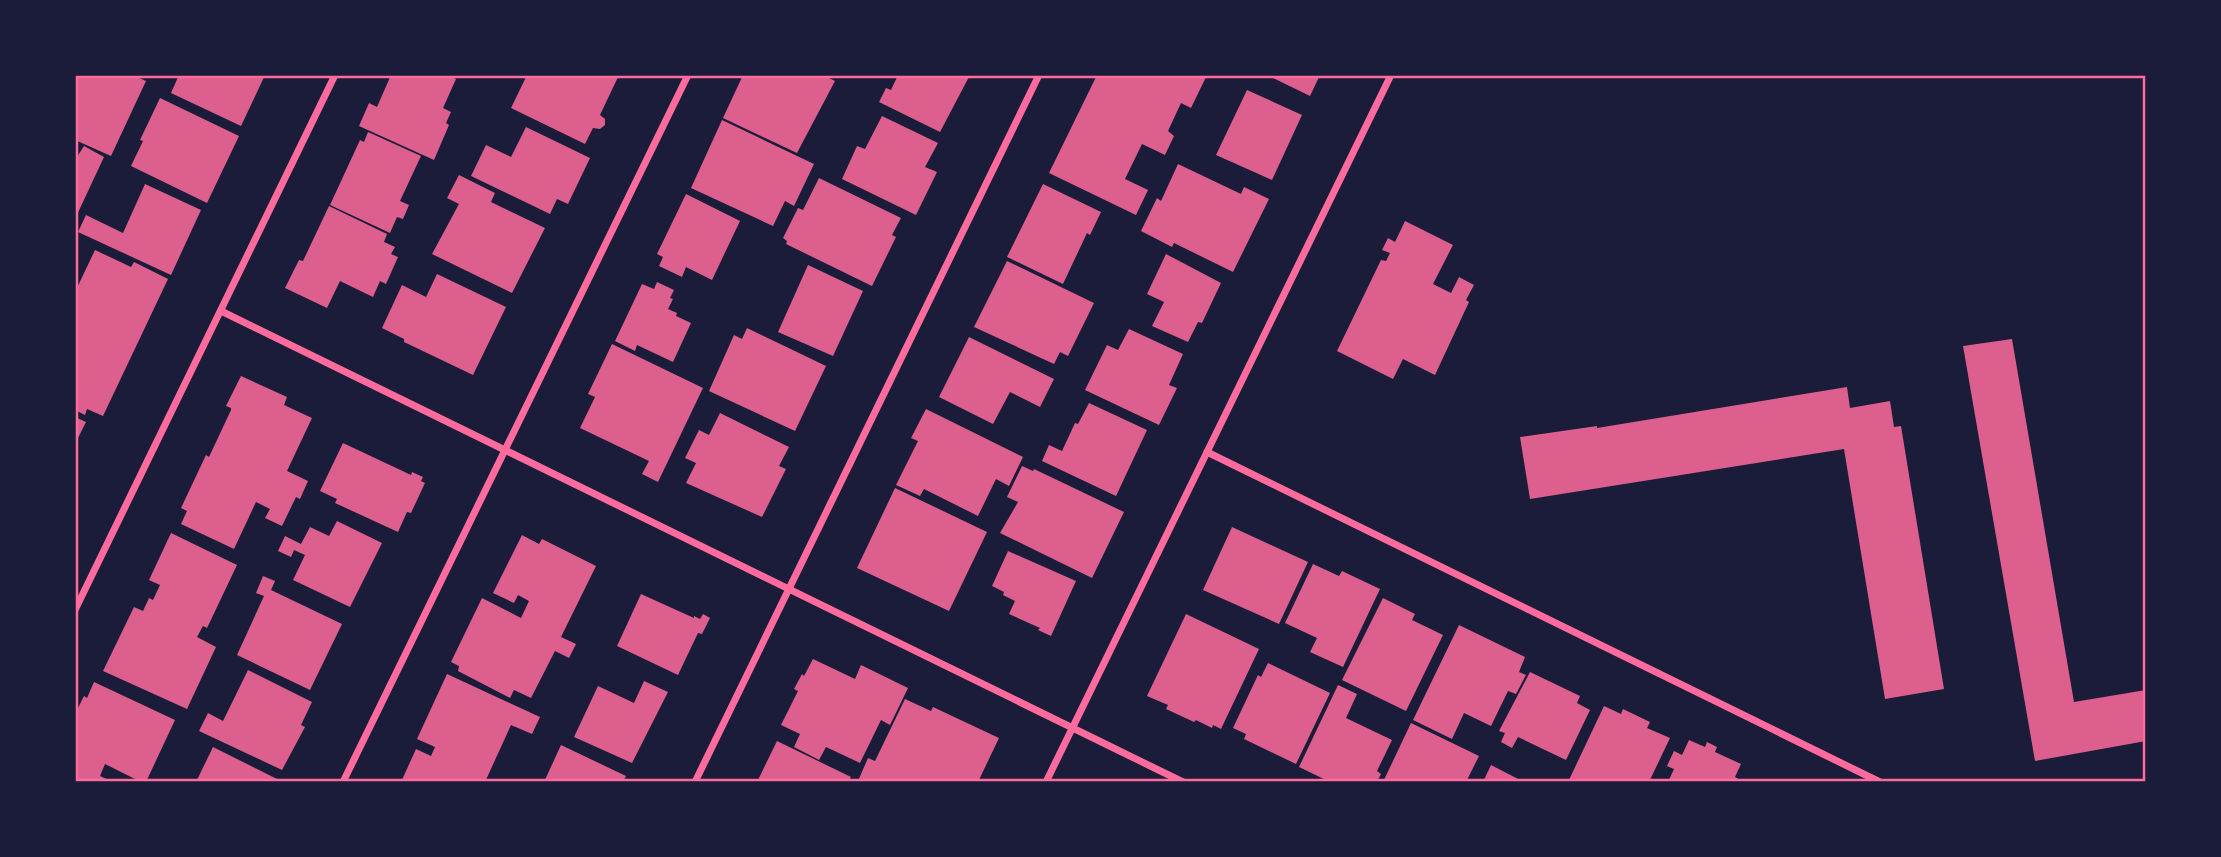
<svg xmlns="http://www.w3.org/2000/svg" width="2221" height="857" font-family="Lato,sans-serif">
<style>
.building{fill:#dd5f8e}
.lines{fill:none;stroke-linecap:round;stroke-linejoin:round}
.minor{stroke:#ff6b9d;stroke-width:7}
.neatline{fill:none;stroke:#ff6b9d;stroke-width:2.5}
</style>
<rect width="100%" height="100%" fill="#1b1b3a"/>
<!-- building -->
<g class="building">
<path d="M75,75H133L146,81L111,156L75,140Z"/>
<path d="M179,75H265L241,126L171,93Z"/>
<path d="M391,75H448L456,79L443,108L451,112L446,123L449,125L434,160L359,126L369,103L377,107Z"/>
<path d="M527,75H619L600,115L605,119V125L600,129L593,128L585,144L511,108Z"/>
<path d="M743,75H823L835,81L797,153L723,118Z"/>
<path d="M898,75H970L940,132L879,102L886,88L891,90Z"/>
<path d="M1097,75H1207L1191,108L1181,103L1168,131L1174,136L1165,155L1142,144L1125,179L1148,190L1136,215L1049,173Z"/>
<path d="M1267,75H1320L1310,96Z"/>
<path d="M1247,90L1302,115L1272,180L1216,155Z"/>
<path d="M160,98L239,136L207,203L131,166L143,141L140,140Z"/>
<path d="M882,116L938,143L925,167L937,172L916,215L842,179L857,146L865,149Z"/>
<path d="M722,120L814,164L794,206L785,201L773,226L691,188Z"/>
<path d="M526,127L590,158L568,204L557,199L550,214L471,176L486,145L511,157Z"/>
<path d="M368,132L421,156L400,201L409,205L403,219L397,217L390,233L330,205L360,140L364,142Z"/>
<path d="M84,146L104,157L75,219V160Z"/>
<path d="M1178,164L1241,194L1244,187L1269,199L1233,272L1174,243L1172,247L1141,231L1157,198L1161,201Z"/>
<path d="M459,175L495,193L491,202L545,228L512,293L432,254L459,204L447,198Z"/>
<path d="M819,178L901,218L892,235L896,237L872,286L786,244L787,241L783,238L798,208L803,210Z"/>
<path d="M145,184L201,210L171,275L78,232L86,215L123,233Z"/>
<path d="M1043,184L1101,212L1090,235L1087,233L1063,284L1007,257Z"/>
<path d="M686,194L740,221L712,280L686,267L682,277L659,266L663,257L657,254Z"/>
<path d="M329,206L387,234L384,242L395,247L391,254L398,257L386,284L380,281L373,297L340,281L327,308L285,288L299,260L303,261Z"/>
<path d="M1405,221L1453,245L1433,284L1451,293L1459,277L1474,285L1466,300L1469,302L1435,375L1403,359L1393,379L1337,351L1381,260L1386,261L1390,253L1382,250L1388,238L1395,242Z"/>
<path d="M95,250L131,267L134,262L168,279L103,416L87,409L85,415L75,410V292Z"/>
<path d="M1166,254L1221,283L1202,323L1198,322L1188,342L1152,326L1164,302L1147,294Z"/>
<path d="M1007,261L1094,303L1068,356L1060,352L1054,364L974,327Z"/>
<path d="M808,265L863,291L833,356L778,332Z"/>
<path d="M437,274L506,307L473,375L404,342V339L382,328L402,285L426,297Z"/>
<path d="M657,282L674,290L670,298L673,299L668,309L677,313L676,316L691,323L673,362L637,345L635,351L615,341L642,284L654,289Z"/>
<path d="M747,328L826,366L795,431L709,391L734,335L742,339Z"/>
<path d="M1129,329L1183,354L1169,385L1177,388L1159,425L1085,390L1107,345L1118,350Z"/>
<path d="M969,337L1054,379L1040,407L1010,392L993,424L939,397Z"/>
<path d="M2012,339L2074,702L2146,690V741L2035,761L1963,346Z"/>
<path d="M612,344L703,388L658,482L642,474L649,461L580,428L595,397L588,394Z"/>
<path d="M241,376L287,397L284,405L312,418L287,471L308,481L300,499L296,497L282,526L265,518L270,509L256,502L234,549L181,524L187,511L181,508L206,455L209,457L231,410V408L226,406Z"/>
<path d="M1847,387L1850,408L1890,401L1894,427L1901,426L1944,689L1885,699L1844,449L1530,499L1520,437L1597,426V428Z"/>
<path d="M1089,403L1147,430L1116,496L1042,461L1049,445L1062,451L1075,423L1078,424Z"/>
<path d="M926,409L1023,457L1009,486L996,479L978,516L924,489L920,496L896,485L918,441L911,438Z"/>
<path d="M720,413L789,447L779,466L786,469L762,517L686,483L696,463L685,458L699,430L709,435Z"/>
<path d="M75,417L86,422L75,444Z"/>
<path d="M343,443L411,475L412,472L423,477L421,481L425,483L411,513L407,512L398,532L335,503L337,499L320,491Z"/>
<path d="M1022,466L1033,471L1034,469L1124,512L1092,578L1000,533L1018,502L1007,497Z"/>
<path d="M895,488L987,532L949,611L857,568Z"/>
<path d="M337,521L382,543L350,607L293,580L305,555L294,550L291,557L278,551L285,536L301,544L310,527L329,536Z"/>
<path d="M1232,527L1308,562L1279,624L1203,590Z"/>
<path d="M171,533L237,565L207,628L203,626L197,637L216,647L187,709L103,671L134,607L143,611L149,598L153,600L160,585L149,580Z"/>
<path d="M522,535L539,544L542,539L596,566L562,635L561,637L576,644L569,658L555,651L531,698L514,690L510,698L458,671L459,666L451,662L482,598L521,618L529,601L518,595L514,603L493,593Z"/>
<path d="M1008,551L1076,581L1051,636L1038,630L1040,628L1009,614L1015,601L1003,595L1004,592L992,586Z"/>
<path d="M1313,564L1339,576L1342,571L1380,589L1343,667L1310,652L1317,638L1285,623Z"/>
<path d="M263,576L275,581L271,590L342,624L310,690L237,655L264,596L256,593Z"/>
<path d="M641,594L694,618V616L700,619L703,614L710,618L702,634L698,633L678,675L617,646Z"/>
<path d="M1383,598L1415,614L1412,620L1443,635L1406,711L1342,680Z"/>
<path d="M1186,614L1259,649L1221,729L1213,725L1212,728L1196,720L1194,722L1166,709L1168,705L1147,696Z"/>
<path d="M1459,625L1525,657L1519,672L1526,675L1516,694L1508,691L1491,726L1464,713L1452,739L1413,720Z"/>
<path d="M813,659L855,679L861,665L908,688L890,725L881,720L860,763L826,747L819,760L794,747L800,734L781,725L798,691L794,689L802,674L804,676Z"/>
<path d="M1268,663L1330,693L1296,764L1244,739L1246,734L1233,728L1258,675L1261,677Z"/>
<path d="M248,670L312,702L301,725L305,727L282,770L199,731L208,713L223,721Z"/>
<path d="M1530,672L1580,696L1577,703L1590,710L1566,760L1518,737L1512,748L1501,742L1505,733L1499,731Z"/>
<path d="M447,674L540,717L532,734L511,725L485,782H401L416,749L431,756L435,747L417,739Z"/>
<path d="M644,681L668,692L632,763L574,737L598,686L634,703Z"/>
<path d="M94,682L175,720L146,782H141L105,764L100,776L113,782H75V714L84,696L87,698Z"/>
<path d="M1338,685L1357,694L1346,718L1392,740L1377,771L1381,774L1377,782H1330L1299,767Z"/>
<path d="M905,699L931,711L933,707L999,738L978,782L858,781L868,758L875,761Z"/>
<path d="M1604,706L1621,714L1623,709L1650,722L1647,728L1670,738L1649,782H1568Z"/>
<path d="M1411,723L1479,756L1466,782H1383Z"/>
<path d="M1689,740L1705,747L1707,742L1717,747L1715,752L1741,764L1735,777L1744,782H1668L1674,769L1667,766L1674,751L1682,755Z"/>
<path d="M777,741L851,777L848,782H757Z"/>
<path d="M561,745L626,776L623,782H544Z"/>
<path d="M213,747L283,782H196Z"/>
<path d="M1491,765L1524,782H1483Z"/>
</g>
<g class="lines">
<!-- minor -->
<g class="minor">
<path d="M221,311L1183,782"/>
<path d="M1207,452L1880,782"/>
<path d="M75,610L335,75"/>
<path d="M343,782L688,75"/>
<path d="M695,782L1039,75"/>
<path d="M1046,782L1391,75"/>
</g>
</g>
<!-- border -->
<rect width="2221" height="857" fill="none" stroke="#1b1b3a" stroke-width="154"/>
<rect x="77" y="77" width="2067" height="703" class="neatline"/>
</svg>
